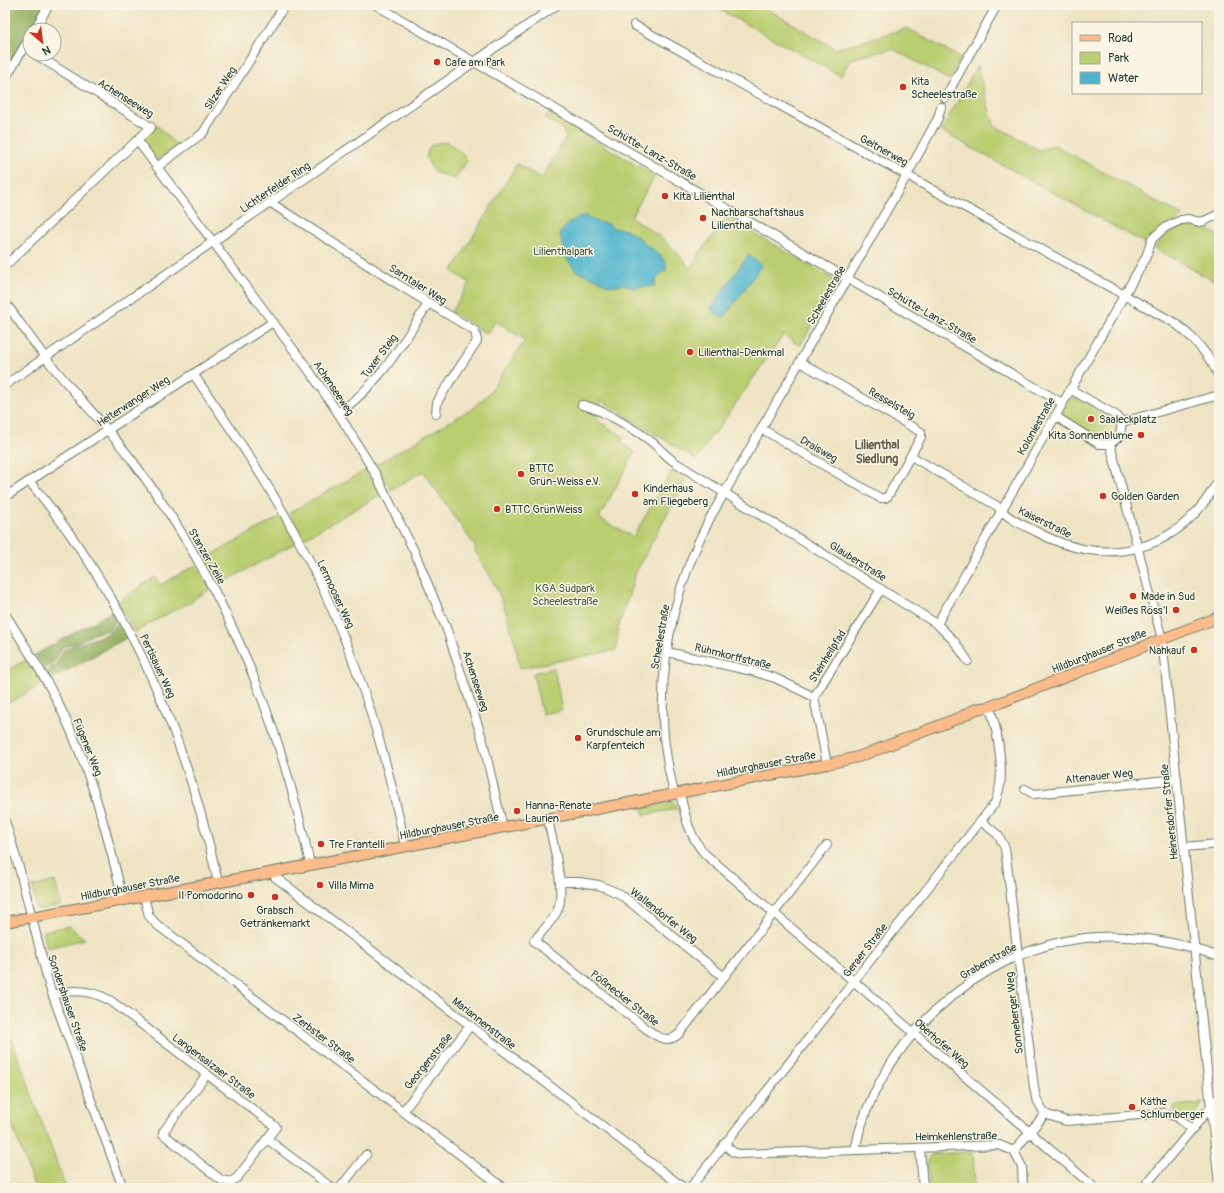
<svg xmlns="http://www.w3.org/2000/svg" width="1224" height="1193" font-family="Pangolin,sans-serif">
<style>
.green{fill:#bacd70;stroke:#6c8552}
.forest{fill:#93b062;stroke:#59764b}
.water{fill:#4eb4cd;stroke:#367880}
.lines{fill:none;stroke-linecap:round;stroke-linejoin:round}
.minor-casing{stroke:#677766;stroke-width:10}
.major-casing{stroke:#677766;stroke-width:12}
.minor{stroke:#fff;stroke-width:8}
.major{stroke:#fabc8b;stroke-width:10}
.poi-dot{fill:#c8321e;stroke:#fcf5e5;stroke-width:1.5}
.labels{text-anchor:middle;stroke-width:3;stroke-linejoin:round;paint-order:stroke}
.poi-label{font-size:11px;fill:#1f3d34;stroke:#fcf5e5;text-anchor:start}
.street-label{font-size:11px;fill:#1f3d34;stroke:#fcf5e5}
.park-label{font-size:11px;fill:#3e5a40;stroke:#fcf5e5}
.neighbourhood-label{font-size:12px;font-weight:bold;fill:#635e4a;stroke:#fcf5e5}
</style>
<rect width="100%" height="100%" fill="#fcf5e5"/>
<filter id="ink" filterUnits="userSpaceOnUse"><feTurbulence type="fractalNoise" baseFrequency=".025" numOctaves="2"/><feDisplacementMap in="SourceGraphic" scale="8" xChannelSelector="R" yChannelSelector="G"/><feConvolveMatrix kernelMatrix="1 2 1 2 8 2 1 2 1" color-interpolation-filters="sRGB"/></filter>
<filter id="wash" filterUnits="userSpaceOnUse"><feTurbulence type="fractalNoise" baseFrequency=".012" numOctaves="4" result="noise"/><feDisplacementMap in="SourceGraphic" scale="16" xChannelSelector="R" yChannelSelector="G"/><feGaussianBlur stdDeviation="0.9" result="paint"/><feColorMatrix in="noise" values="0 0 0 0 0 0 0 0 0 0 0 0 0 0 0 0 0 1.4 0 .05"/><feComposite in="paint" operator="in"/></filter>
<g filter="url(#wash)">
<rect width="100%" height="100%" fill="#eee4c4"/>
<!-- green -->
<g class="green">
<path d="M711,5H760L836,49L907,28L961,58L949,80L893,49L850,59L841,76Z"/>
<path d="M977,66L994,125L1039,150L1054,145L1183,216L1146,244L941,131Z"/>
<path d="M548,113L655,176L631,217C653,231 675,246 690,269L698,258L696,257L715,233H716L726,217L833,279L835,286L800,346L783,335L714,435L712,434L697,460L601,400L600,413L596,420L624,437L621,442L635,452L599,518L633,537L672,471L686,479L636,572L619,625L616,650L520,668C511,621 501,590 474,550L476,548L423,471L391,490L377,464L473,408L489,393L525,340L496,321L487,334L451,312L470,283L452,271L517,164L542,178L567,136L563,133L564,130L545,119Z"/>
<path d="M157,125L177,146L157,160L144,144V138Z"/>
<path d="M447,142L456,148L468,160L455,179L434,172L426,157L430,146L437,143Z"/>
<path d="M1199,225L1219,236V284L1155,248C1165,231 1180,226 1199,225Z"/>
<path d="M1080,398L1113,416L1118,422L1117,433L1109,441L1100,440L1066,421L1062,410L1067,399Z"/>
<path d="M366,470L380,495L303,539L289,513Z"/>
<path d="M281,516L295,543L217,586L203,560Z"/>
<path d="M196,565L210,590L193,599V602L180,607L135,632L118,602L155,577L160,585Z"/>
<path d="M28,659L43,684L5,705V671Z"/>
<path d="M554,668L562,710L542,714L533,673Z"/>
<path d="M673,801L676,809L644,815L643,808Z"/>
<path d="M55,881L61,905L37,910L32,887Z"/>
<path d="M69,926L85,939L47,948L43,931Z"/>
<path d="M5,1021L66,1188H35L5,1106Z"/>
<path d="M1203,1103L1188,1122L1174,1111V1106Z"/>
<path d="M973,1152L975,1188H929L927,1159L932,1154Z"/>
</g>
<!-- forest -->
<g class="forest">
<path d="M5,5H44L5,71Z"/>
<path d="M113,611L118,618L109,630L96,633L75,644L62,647L55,660L45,670L35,655Z"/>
<path d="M119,621L128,637L50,680L46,673L57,662L63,650L109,633Z"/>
</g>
<!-- water -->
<g class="water">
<path d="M585,215L597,222L609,224L613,228L627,230L643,241L645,244L658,253L666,263V271L662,272L655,282V286L633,288L625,284L610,286L594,278L581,273L576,271L564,255L560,233L571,221Z"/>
<path d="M748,255L762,265L724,318L710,309Z"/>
</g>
</g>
<g filter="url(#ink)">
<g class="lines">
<!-- minor casing -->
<g class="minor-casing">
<g id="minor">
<path d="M376,5L1062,403"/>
<path d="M634,25L1175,323C1194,338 1210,355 1219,377"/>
<path d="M34,30L49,5"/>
<path d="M5,79L30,37"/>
<path d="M945,98L997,5"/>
<path d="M137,140L308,369L338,413L375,473L414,551L447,630L483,741L503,828"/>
<path d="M157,167L203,133L285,5"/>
<path d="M271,203L399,285L475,331L477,341L440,397L437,403L436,414"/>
<path d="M5,266L151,127L35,54"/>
<path d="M5,302C18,320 31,339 45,357C75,395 109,428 137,467C226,587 279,720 310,864"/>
<path d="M194,375C229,426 264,476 293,530C348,629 383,736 405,846"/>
<path d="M5,385L557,5"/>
<path d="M582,405C598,407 640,432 653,443C661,450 667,457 676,463L937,624L954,641L968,661"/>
<path d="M338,413C379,385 402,344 428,304"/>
<path d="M1055,416L1099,444H1110L1120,436L1122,422L1117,416L1070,389"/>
<path d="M1122,422L1219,395"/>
<path d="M762,429L880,498H885L888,496L921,437V432L800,362"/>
<path d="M1110,444L1162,639L1219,1184"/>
<path d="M911,456L997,506C1007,518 1021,524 1035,531C1106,570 1180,553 1219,479"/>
<path d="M29,481C127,597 186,736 218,882"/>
<path d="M5,497L273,322"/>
<path d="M5,614C22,641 40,668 55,697C88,761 107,831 123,900"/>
<path d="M937,624L1146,257L1152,239L1164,228L1181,220L1189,219L1199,222L1204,221L1219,214"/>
<path d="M667,652L752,671L775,678L814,697"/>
<path d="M827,764L814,697L881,589"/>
<path d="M1025,789L1034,794L1177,779"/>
<path d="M680,793C685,816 689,836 705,854L1095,1188"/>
<path d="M674,794C670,775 666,757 664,737C658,661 675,586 710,518L907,175L938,118L941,107"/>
<path d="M548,819C552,841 566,889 558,909C553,921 542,931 534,941L652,1033C662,1040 671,1042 680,1033L827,845"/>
<path d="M5,821L20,871L49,985L123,1188"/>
<path d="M981,821L998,835L1005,848L1034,1087L1036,1098L1045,1114"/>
<path d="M1184,847L1219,844"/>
<path d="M274,872L275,877L287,886L684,1188"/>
<path d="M560,882H579L599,885L620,894L724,977"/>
<path d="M144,897L149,916L156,924L504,1188"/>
<path d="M53,995C74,988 92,990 111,1001L276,1127L237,1178L230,1182L221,1180L163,1134V1132L207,1074"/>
<path d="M403,1111L470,1026"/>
<path d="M267,1139L332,1188"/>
<path d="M724,1144L733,1152L740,1154L999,1145L1014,1151L1045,1114L1066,1121L1164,1113L1177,1117L1192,1129"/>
<path d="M920,1148L923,1188"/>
<path d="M855,1150C875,1045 978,949 1085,938C1130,933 1178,941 1219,957"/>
<path d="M1014,1151L1022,1167L1023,1188"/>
<path d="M340,1188L366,1155"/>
<path d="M690,1188L995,803C997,797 999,791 1000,785C1003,766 997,724 989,707"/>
<path d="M1143,1188L1219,1097"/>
</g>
</g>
<!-- major casing -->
<g class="major-casing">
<path id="major" d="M5,922L259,875L827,764L858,757L961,717L976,709L989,707L1219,617"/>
</g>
<!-- minor -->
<use href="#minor" class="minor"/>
<!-- major -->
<use href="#major" class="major"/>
</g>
</g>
<!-- markers -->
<g class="poi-dot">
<circle cx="437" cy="62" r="4"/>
<circle cx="903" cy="87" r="4"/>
<circle cx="665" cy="196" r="4"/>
<circle cx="703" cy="218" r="4"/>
<circle cx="690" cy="352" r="4"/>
<circle cx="1091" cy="419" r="4"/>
<circle cx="1141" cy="435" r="4"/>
<circle cx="521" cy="474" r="4"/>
<circle cx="635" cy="494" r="4"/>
<circle cx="1103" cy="496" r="4"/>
<circle cx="497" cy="509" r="4"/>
<circle cx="1133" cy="596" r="4"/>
<circle cx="1176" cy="610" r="4"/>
<circle cx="1194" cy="650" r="4"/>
<circle cx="578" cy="738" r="4"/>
<circle cx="517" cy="811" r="4"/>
<circle cx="321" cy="844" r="4"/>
<circle cx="320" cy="885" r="4"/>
<circle cx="251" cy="895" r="4"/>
<circle cx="275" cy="897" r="4"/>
<circle cx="1132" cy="1107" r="4"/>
</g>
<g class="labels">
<!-- poi labels -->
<g class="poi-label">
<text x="445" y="66">Cafe am Park</text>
<text x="911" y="85">Kita<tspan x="911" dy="13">Scheelestraße</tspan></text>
<text x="673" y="200">Kita Lilienthal</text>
<text x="711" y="216">Nachbarschaftshaus<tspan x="711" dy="13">Lilienthal</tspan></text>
<text x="698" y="356">Lilienthal-Denkmal</text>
<text x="1099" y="423">Saaleckplatz</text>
<text x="1133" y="439" text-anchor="end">Kita Sonnenblume</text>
<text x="529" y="472">BTTC<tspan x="529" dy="13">Grün-Weiss e.V.</tspan></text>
<text x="643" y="492">Kinderhaus<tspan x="643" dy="13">am Fliegeberg</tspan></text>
<text x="1111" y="500">Golden Garden</text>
<text x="505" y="513">BTTC GrünWeiss</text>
<text x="1141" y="600">Made in Sud</text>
<text x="1168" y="614" text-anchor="end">Weißes Röss’l</text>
<text x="1186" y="654" text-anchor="end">Nahkauf</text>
<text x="586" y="736">Grundschule am<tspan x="586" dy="13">Karpfenteich</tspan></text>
<text x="525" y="809">Hanna-Renate<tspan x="525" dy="13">Laurien</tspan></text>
<text x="329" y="848">Tre Frantelli</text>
<text x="328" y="889">Villa Mima</text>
<text x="243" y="899" text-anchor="end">Il Pomodorino</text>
<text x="275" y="914" text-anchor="middle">Grabsch<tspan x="275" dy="13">Getränkemarkt</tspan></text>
<text x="1140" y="1105">Käthe<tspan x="1140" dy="13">Schlumberger</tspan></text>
</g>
<!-- street labels -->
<g class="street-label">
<text transform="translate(220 88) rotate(-57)" y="4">Silzer Weg</text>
<text transform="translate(126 98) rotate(32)" y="4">Achenseeweg</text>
<text transform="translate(884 150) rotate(29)" y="4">Geitnerweg</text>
<text transform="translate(652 152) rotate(30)" y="4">Schütte-Lanz-Straße</text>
<text transform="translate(275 187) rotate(-34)" y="4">Lichterfelder Ring</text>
<text transform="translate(418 284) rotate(32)" y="4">Sarntaler Weg</text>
<text transform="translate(826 295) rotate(-60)" y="4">Scheelestraße</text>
<text transform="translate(932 315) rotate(30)" y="4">Schütte-Lanz-Straße</text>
<text transform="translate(379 356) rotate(-53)" y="4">Tuxer Steig</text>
<text transform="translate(334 388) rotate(56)" y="4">Achenseeweg</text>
<text transform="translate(133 401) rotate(-33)" y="4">Heiterwanger Weg</text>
<text transform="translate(892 403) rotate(30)" y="4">Resselsteig</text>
<text transform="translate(1036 426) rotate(-60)" y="4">Koloniestraße</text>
<text transform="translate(819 449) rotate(30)" y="4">Draisweg</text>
<text transform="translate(1045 522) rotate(26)" y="4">Kaiserstraße</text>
<text transform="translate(207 556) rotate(60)" y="4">Stanzer Zeile</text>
<text transform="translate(858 561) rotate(32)" y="4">Glauberstraße</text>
<text transform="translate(336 594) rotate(65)" y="4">Lermooser Weg</text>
<text transform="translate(660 637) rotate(-80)" y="4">Scheelestraße</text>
<text transform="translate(1099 651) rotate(-22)" y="4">Hildburghauser Straße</text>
<text transform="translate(733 656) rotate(14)" y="4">Rühmkorffstraße</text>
<text transform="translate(827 656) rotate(-58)" y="4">Steinheilpfad</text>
<text transform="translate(158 666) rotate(65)" y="4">Pertisauer Weg</text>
<text transform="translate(476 681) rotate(72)" y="4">Achenseeweg</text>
<text transform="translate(88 747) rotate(68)" y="4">Fügener Weg</text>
<text transform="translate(766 764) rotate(-11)" y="4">Hildburghauser Straße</text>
<text transform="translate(1099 776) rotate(-6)" y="4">Altenauer Weg</text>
<text transform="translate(1169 812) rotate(-96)" y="4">Heinersdorfer Straße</text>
<text transform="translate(449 826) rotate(-11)" y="4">Hildburghauser Straße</text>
<text transform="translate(130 887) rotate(-11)" y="4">Hildburghauser Straße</text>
<text transform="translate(664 915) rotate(38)" y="4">Wallendorfer Weg</text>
<text transform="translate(865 950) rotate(-52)" y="4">Geraer Straße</text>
<text transform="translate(988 961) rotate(-29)" y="4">Grabenstraße</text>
<text transform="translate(625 998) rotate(38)" y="4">Pößnecker Straße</text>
<text transform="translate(68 1003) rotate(71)" y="4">Sondershauser Straße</text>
<text transform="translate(1014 1013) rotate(-97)" y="4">Sonneberger Weg</text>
<text transform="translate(484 1023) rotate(38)" y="4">Mariannenstraße</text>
<text transform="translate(324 1038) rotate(37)" y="4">Zerbster Straße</text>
<text transform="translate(942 1043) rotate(41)" y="4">Oberhofer Weg</text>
<text transform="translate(428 1061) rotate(-51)" y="4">Georgenstraße</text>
<text transform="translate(214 1066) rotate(37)" y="4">Langensalzaer Straße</text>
<text transform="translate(956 1136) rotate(-1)" y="4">Heimkehlenstraße</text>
</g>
<!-- park labels -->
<g class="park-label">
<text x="563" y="255">Lilienthalpark</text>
<text x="565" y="592">KGA Südpark<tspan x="565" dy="13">Scheelestraße</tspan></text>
</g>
<!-- neighbourhood labels -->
<g class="neighbourhood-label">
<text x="877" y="449">Lilienthal<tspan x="877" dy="14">Siedlung</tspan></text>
</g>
</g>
<!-- margin -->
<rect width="1224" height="1193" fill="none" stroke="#fcf5e5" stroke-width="20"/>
<!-- legend -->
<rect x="1072" y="22" width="130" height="72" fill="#fcf5e5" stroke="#a4ab9e"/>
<rect x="1080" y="35" width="20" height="6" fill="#fabc8b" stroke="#a4ab9e"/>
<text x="1108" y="42" font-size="12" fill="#1f3d34">Road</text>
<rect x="1080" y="52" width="20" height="12" fill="#bacd70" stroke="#a4ab9e"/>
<text x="1108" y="62" font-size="12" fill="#1f3d34">Park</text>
<rect x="1080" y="72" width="20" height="12" fill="#4eb4cd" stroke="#a4ab9e"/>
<text x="1108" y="82" font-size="12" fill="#1f3d34">Water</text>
<!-- north arrow -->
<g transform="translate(42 42) rotate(152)"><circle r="19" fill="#fcf5e5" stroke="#a4ab9e"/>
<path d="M0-3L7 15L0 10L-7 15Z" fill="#c8321e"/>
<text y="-6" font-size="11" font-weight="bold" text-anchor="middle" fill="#1f3d34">N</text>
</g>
</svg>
